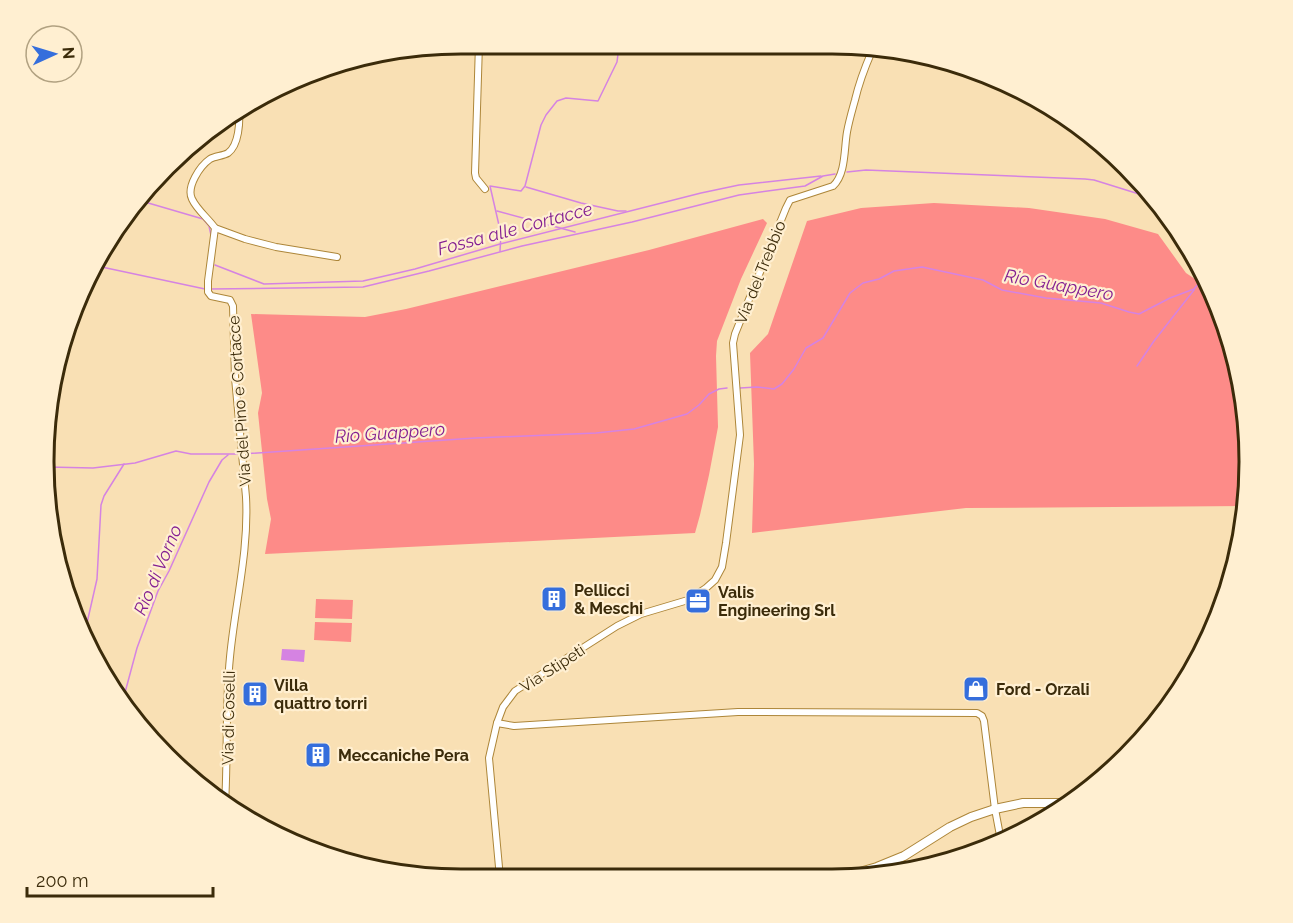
<svg xmlns="http://www.w3.org/2000/svg" width="1293" height="923" font-family="Raleway,sans-serif">
<style>
.green{fill:#fd8b88}
.water{fill:#d583e2}
.lines{fill:none;stroke-linecap:round;stroke-linejoin:round}
.stream{stroke:#d583e2;stroke-width:1.5}
.street-casing{stroke:#ad8639;stroke-width:8}
.secondary-casing{stroke:#ad8639;stroke-width:10}
.street{stroke:#fff;stroke-width:6}
.secondary{stroke:#fff;stroke-width:8}
.labels{text-anchor:middle;stroke-width:4.5;stroke-linejoin:round;paint-order:stroke}
.street-label{font-size:16px;fill:#3b2b0a;stroke:#ffefd1}
.poi-label{font-size:16px;font-weight:bold;fill:#3b2b0a;stroke:#ffefd1;text-anchor:start}
.water-label{font-size:18px;font-style:italic;fill:#841f92;stroke:#ffefd1}
.rim{fill:none;stroke:#3b2b0a;stroke-width:3}
</style>
<rect width="100%" height="100%" fill="#f9e0b4"/>
<!-- green -->
<g class="green">
<path d="M934,203L1029,208L1105,219L1158,234L1186,273L1210,289L1227,327L1246,407L1249,488L1246,506L966,508L752,533L754,464L750,353L768,334L807,221L861,208Z"/>
<path d="M763,219L767,223L741,279L717,341L716,356L718,427L709,475L700,515L695,533L265,554L271,519L267,499L258,413L262,393L251,314L365,317L406,309L649,250Z"/>
<path d="M316,599L353,600L352,619L315,618Z"/>
<path d="M315,622L352,623L351,642L314,640Z"/>
</g>
<!-- water -->
<path class="water" d="M282,649L305,650L304,662L281,660Z"/>
<g class="lines">
<!-- stream -->
<g class="stream">
<path d="M847,172L866,170L1085,179L1094,180L1155,199"/>
<path d="M526,187L581,203L618,211H626"/>
<path d="M138,200L203,219L209,226L211,235"/>
<path d="M497,211L575,232"/>
<path d="M500,251L501,234L490,186L521,191L525,186L541,125L546,115L557,101L566,98L598,101L617,62L619,46"/>
<path d="M215,265L264,284L363,281L415,269L500,244L701,193L739,185L821,176"/>
<path d="M97,266L205,289"/>
<path d="M205,288L206,275"/>
<path d="M210,289L363,287L429,271L522,246L632,222L739,195L805,186L823,176L835,174"/>
<path d="M1137,366L1154,341L1194,290"/>
<path d="M740,388L757,387L774,389L782,384L794,369L806,348L823,338L850,293L863,283L879,279L894,271L922,267L983,280L1002,290L1046,298L1101,303L1129,312L1139,314L1170,298L1194,289L1204,277"/>
<path d="M243,454L475,438L596,433L634,429L687,414L699,405L709,394L719,389L727,388"/>
<path d="M47,467L93,468L135,463L176,451L191,454H239"/>
<path d="M83,635L87,623L97,579L101,505L104,496L124,464"/>
<path d="M123,700L137,648L158,591L169,571L209,482L222,460L228,455"/>
</g>
<!-- street casing -->
<g class="street-casing">
<g id="street">
<path d="M479,44L475,173L476,178L485,189"/>
<path d="M215,228L245,239L276,247L337,257"/>
<path d="M497,723L514,726L738,712L977,713L982,716L984,721L995,809L1001,841"/>
<path d="M225,804C228,755 225,706 230,657C235,604 249,551 246,497L235,378L233,306L230,300L211,296L208,292V281L215,228C208,218 197,210 192,199C186,187 200,166 210,159C215,156 223,156 228,153C239,145 240,122 239,109"/>
<path d="M877,867L879,876"/>
<path d="M500,878L489,758L497,723L503,707L515,691L617,626L641,614L688,600L706,588L715,580L722,567L726,543L740,435L733,343L735,334L786,208L790,200L833,186C846,174 844,149 847,132C849,121 852,111 855,100C859,83 865,67 872,51"/>
</g>
</g>
<!-- secondary casing -->
<g class="secondary-casing">
<path id="secondary" d="M846,876L877,867L904,856L950,827L971,817L995,809L1023,803H1066"/>
</g>
<!-- street -->
<use href="#street" class="street"/>
<!-- secondary -->
<use href="#secondary" class="secondary"/>
</g>
<!-- icons -->
<defs>
<g id="building-square" transform="scale(1.35)"><rect x="-9" y="-9" width="18" height="18" rx="4" fill="#356edc" stroke="#ffefd1"/><path d="M-4-6H4V6H1V3H-1V6H-4ZM-2.5-4.3h1.7v1.8h-1.7ZM.8-4.3h1.7v1.8H.8ZM-2.5-1h1.7V.8h-1.7ZM.8-1h1.7V.8H.8Z" fill="#fff"/></g>
<g id="office-square" transform="scale(1.35)"><rect x="-9" y="-9" width="18" height="18" rx="4" fill="#356edc" stroke="#ffefd1"/><path d="M-6-3h4V-5.5h4V-3h4V5H-6ZM-1-4.5V-3h2v-1.5ZM-6 0V1H6V0Z" fill="#fff"/></g>
<g id="shop-square" transform="scale(1.35)"><rect x="-9" y="-9" width="18" height="18" rx="4" fill="#356edc" stroke="#ffefd1"/><path d="M-5-2.5h2.3a2.7 3.5 0 0 1 5.4 0H5L5.5 6h-11ZM-1.5-2.5h3a1.5 2.3 0 0 0-3 0Z" fill="#fff"/></g>
</defs>
<g fill-rule="evenodd">
<use href="#building-square" x="554" y="599"/>
<use href="#office-square" x="698" y="601"/>
<use href="#shop-square" x="976" y="689"/>
<use href="#building-square" x="255" y="694"/>
<use href="#building-square" x="318" y="755"/>
</g>
<g class="labels">
<!-- street labels -->
<g class="street-label">
<text transform="translate(760 272) rotate(-68)" y="6">Via del Trebbio</text>
<text transform="translate(239 401) rotate(-94)" y="6">Via del Pino e Cortacce</text>
<text transform="translate(552 668) rotate(-33)" y="6">Via Stipeti</text>
<text transform="translate(228 718) rotate(-89)" y="6">Via di Coselli</text>
</g>
<!-- poi labels -->
<g class="poi-label">
<text x="574" y="596">Pellicci<tspan x="574" dy="18">&amp; Meschi</tspan></text>
<text x="718" y="598">Valis<tspan x="718" dy="18">Engineering Srl</tspan></text>
<text x="274" y="691">Villa<tspan x="274" dy="18">quattro torri</tspan></text>
<text x="996" y="695">Ford - Orzali</text>
<text x="338" y="761">Meccaniche Pera</text>
</g>
<!-- water labels -->
<g class="water-label">
<text transform="translate(515 229) rotate(-15)" y="6">Fossa alle Cortacce</text>
<text transform="translate(1059 285) rotate(10)" y="6">Rio Guappero</text>
<text transform="translate(390 433) rotate(-4)" y="6">Rio Guappero</text>
<text transform="translate(158 570) rotate(-67)" y="6">Rio di Vorno</text>
</g>
</g>
<!-- crop -->
<path d="M0 0H1293V923H0ZM461 54H832A407 407 0 0 1 1239 461V462A407 407 0 0 1 832 869H461A407 407 0 0 1 54 462V461A407 407 0 0 1 461 54Z" fill="#ffefd1" fill-rule="evenodd"/>
<path class="rim" d="M461 54H832A407 407 0 0 1 1239 461V462A407 407 0 0 1 832 869H461A407 407 0 0 1 54 462V461A407 407 0 0 1 461 54Z"/>
<!-- north arrow -->
<g transform="translate(54 54) rotate(86)"><circle r="28" fill="#ffefd1" stroke="#b1a181" stroke-width="1.5"/>
<path d="M0-4.5L10 22L0 15L-10 22Z" fill="#356edc"/>
<text y="-9" font-size="16" font-weight="bold" text-anchor="middle" fill="#3b2b0a">N</text>
</g>
<!-- scale -->
<path d="M27 887v9h186v-9" fill="none" stroke="#3b2b0a" stroke-width="3"/>
<text x="36" y="887" font-size="18" fill="#3b2b0a" stroke="#ffefd1" stroke-width="4.5" paint-order="stroke">200 m</text>
</svg>
